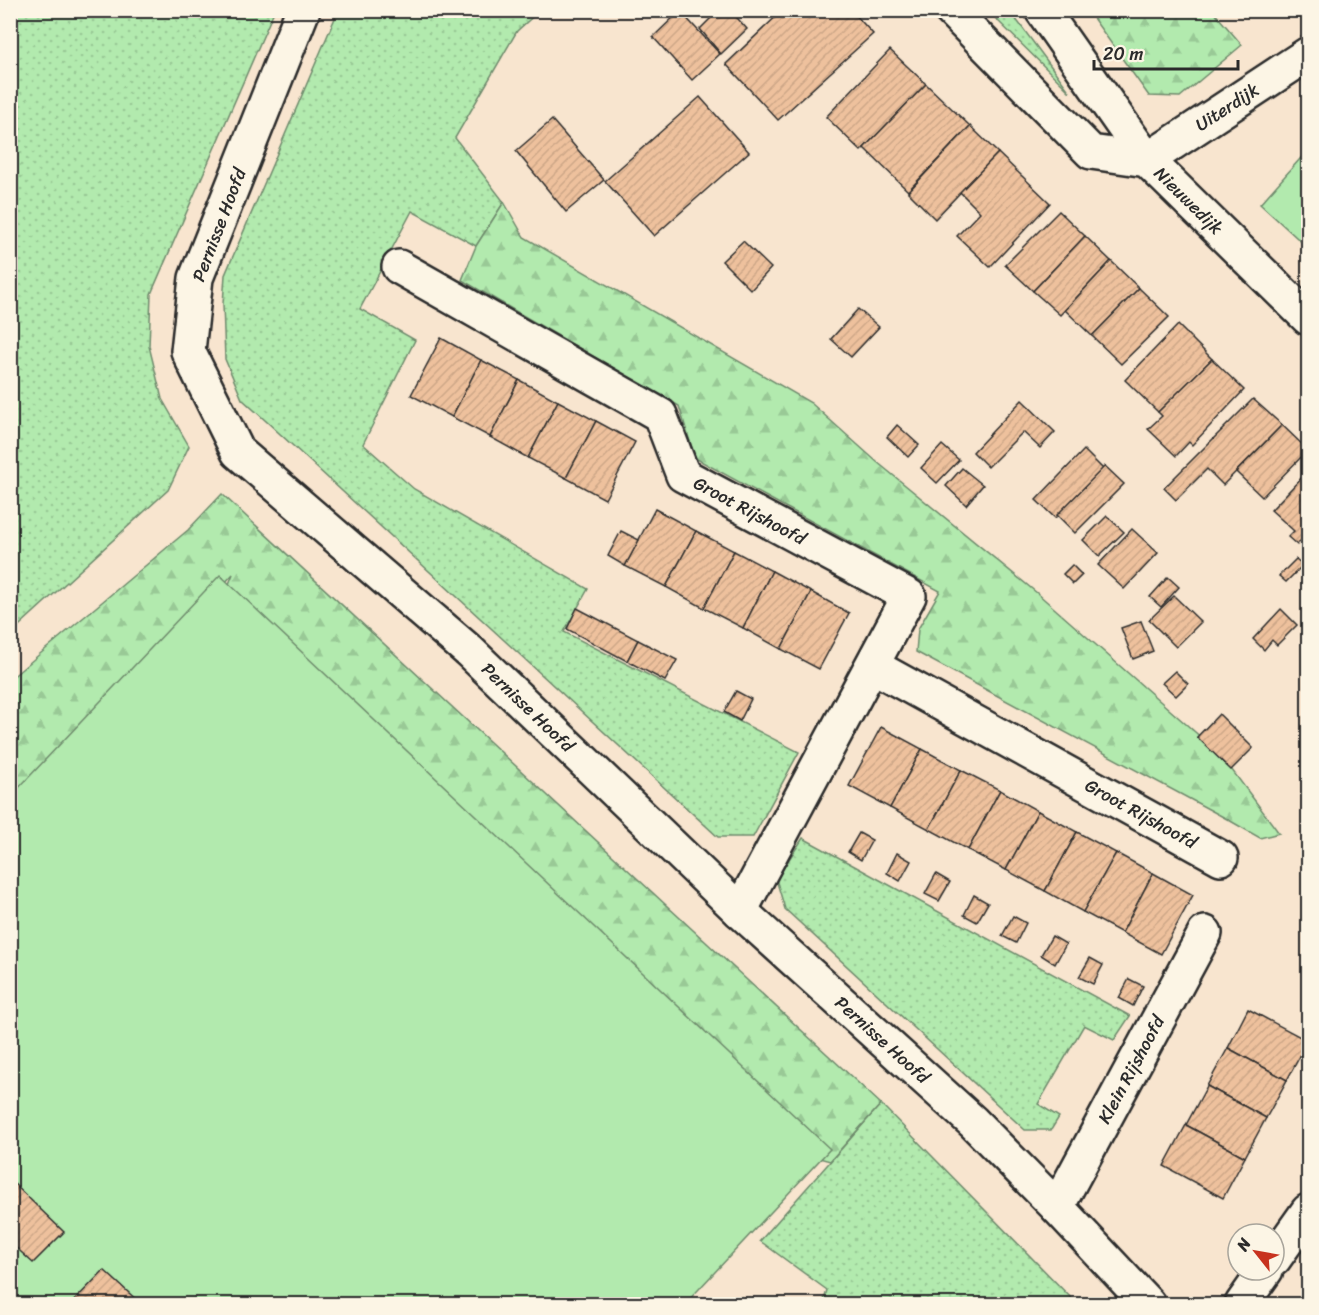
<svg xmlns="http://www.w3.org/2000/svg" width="1319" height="1315" font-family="Sriracha,sans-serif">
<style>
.grass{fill:url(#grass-dots);stroke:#6e8a6c;stroke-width:1.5}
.forest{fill:url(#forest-firs);stroke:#6e8a6c;stroke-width:1.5}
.park{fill:#b2eaae;stroke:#6e8a6c;stroke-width:1.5}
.building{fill:url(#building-hatch);stroke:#2b2b2b;stroke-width:1.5}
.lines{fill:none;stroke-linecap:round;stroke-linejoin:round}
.minor-casing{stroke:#2b2b2b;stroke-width:38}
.minor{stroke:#fcf5e5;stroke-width:33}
.labels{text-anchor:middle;stroke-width:6;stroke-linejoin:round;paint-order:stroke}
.street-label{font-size:18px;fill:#2b2b2b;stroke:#fcf5e5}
</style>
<defs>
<pattern id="grass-dots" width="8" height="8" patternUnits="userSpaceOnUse" patternTransform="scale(1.5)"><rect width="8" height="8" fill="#b2eaae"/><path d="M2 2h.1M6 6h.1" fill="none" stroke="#99c996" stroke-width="1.8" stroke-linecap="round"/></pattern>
<pattern id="forest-firs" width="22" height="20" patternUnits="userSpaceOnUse" patternTransform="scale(1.5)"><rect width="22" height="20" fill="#b2eaae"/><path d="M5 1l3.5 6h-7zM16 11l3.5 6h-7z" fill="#99c996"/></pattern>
<pattern id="building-hatch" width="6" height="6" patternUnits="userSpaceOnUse" patternTransform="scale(1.5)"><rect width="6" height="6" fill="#eec19d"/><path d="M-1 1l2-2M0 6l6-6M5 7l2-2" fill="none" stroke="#cca687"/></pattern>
</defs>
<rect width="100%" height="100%" fill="#f8e5cf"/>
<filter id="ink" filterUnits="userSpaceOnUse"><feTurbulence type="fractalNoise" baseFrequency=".0167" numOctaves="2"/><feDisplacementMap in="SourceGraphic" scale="12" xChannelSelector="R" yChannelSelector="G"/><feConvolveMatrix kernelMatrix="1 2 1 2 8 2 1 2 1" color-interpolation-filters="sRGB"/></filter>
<g filter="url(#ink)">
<!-- grass -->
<g class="grass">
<path d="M11,10L274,11L151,294L149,346L162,399L189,446L168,490L11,633Z"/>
<path d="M338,11H539L517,31L455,138L504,202L476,246L412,211L360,309L415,340L363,444L414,489L588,589L564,632L799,752L753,837H718L242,399L225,359L223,304L225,275Z"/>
<path d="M988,11H1010L1070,92Z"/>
<path d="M803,838L1130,1016L1114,1040L1084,1025L1038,1104L1059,1117L1051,1130H1025L785,909L776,879Z"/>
<path d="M881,1104L1077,1304H823L827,1290L760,1241Z"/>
</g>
<!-- forest -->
<g class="forest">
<path d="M1088,11H1213L1242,45L1180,97L1149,96Z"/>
<path d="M504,202L524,237L811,403L877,462L1037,593L1220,754L1279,833L1260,838L1227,819L916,652L918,629L940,591L695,458L679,406L462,280L476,246Z"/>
<path d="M222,494L881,1104L830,1161L794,1151L221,604L233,574L11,818L10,679L188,530Z"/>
</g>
<!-- park -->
<g class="park">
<path d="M1308,150V248L1260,204Z"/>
<path d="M220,575L830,1149L685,1304H11L10,797Z"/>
</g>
<!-- building -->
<g class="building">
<path d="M719,10H730L747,29L721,54L700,29Z"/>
<path d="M783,10H851L873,34L778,120L726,64Z"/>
<path d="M680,11L720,54L692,80L653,37Z"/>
<path d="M890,50L926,84L861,151L826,117Z"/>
<path d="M926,84L970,126L908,191L864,148Z"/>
<path d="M700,97L749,152L654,236L605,181Z"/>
<path d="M552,120L604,180L566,212L516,151Z"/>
<path d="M970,126L998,153L935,219L908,192Z"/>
<path d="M998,153L1050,203L990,267L957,236L980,212L960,192Z"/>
<path d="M1059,211L1085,236L1033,291L1005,265Z"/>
<path d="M1085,236L1111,261L1060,315L1033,291Z"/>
<path d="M743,241L771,268L751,290L722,261Z"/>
<path d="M1111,261L1139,288L1092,336L1065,310Z"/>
<path d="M1139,288L1169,317L1121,364L1092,336Z"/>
<path d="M858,309L879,327L851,357L831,339Z"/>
<path d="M1178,325L1212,359L1158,412L1125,380Z"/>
<path d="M441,338L481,360L452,417L411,395Z"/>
<path d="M1212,359L1244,390L1192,445L1189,442L1176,456L1148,429L1162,416L1158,412Z"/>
<path d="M481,360L519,380L490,437L452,417Z"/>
<path d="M519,380L558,401L528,458L490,437Z"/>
<path d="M1253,399L1282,425L1223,485L1207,469L1176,500L1164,488Z"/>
<path d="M1022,400L1055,432L1040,448L1023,432L988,467L973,452Z"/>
<path d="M558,401L596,421L566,478L528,458Z"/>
<path d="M596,421L635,442L605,499L566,478Z"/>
<path d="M897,425L919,445L908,457L887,437Z"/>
<path d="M1282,425L1308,450L1262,497L1236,472Z"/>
<path d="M942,445L959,460L937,483L921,468Z"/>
<path d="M1084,450L1103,469L1055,518L1036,500Z"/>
<path d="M1105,466L1124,484L1075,533L1057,515Z"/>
<path d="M962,468L983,485L966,505L946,486Z"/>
<path d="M1308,471V532L1297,545L1288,537L1294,531L1271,510Z"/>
<path d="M655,509L696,531L666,587L625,566Z"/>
<path d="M1107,516L1124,532L1099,556L1083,540Z"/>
<path d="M1132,529L1158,553L1124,589L1098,565Z"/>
<path d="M621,531L639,540L625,566L608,556Z"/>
<path d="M696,531L734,551L704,608L666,587Z"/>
<path d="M734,551L772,571L743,628L704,608Z"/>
<path d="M1296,559L1303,565L1286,582L1279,576Z"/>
<path d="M1072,565L1082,575L1073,584L1063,574Z"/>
<path d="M772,571L811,592L781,649L743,628Z"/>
<path d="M1168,577L1179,587L1161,607L1150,597Z"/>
<path d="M811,592L849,613L819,669L781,649Z"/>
<path d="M1174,596L1201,622L1176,647L1149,620Z"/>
<path d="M577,608L638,640L627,661L567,629Z"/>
<path d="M1281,609L1297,625L1277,645L1272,640L1264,650L1253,639Z"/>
<path d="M1141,621L1153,651L1133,659L1121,628Z"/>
<path d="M638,640L677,660L665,681L627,661Z"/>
<path d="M1175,671L1188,684L1176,696L1162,683Z"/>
<path d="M736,691L751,699L740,721L724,712Z"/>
<path d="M1219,714L1253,748L1231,770L1197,737Z"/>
<path d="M881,727L922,749L890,808L849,786Z"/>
<path d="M922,749L961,770L929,829L890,808Z"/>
<path d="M961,770L1000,790L968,850L929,829Z"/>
<path d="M1000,790L1038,811L1006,870L968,850Z"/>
<path d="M1038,811L1077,832L1045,891L1006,870Z"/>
<path d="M1077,832L1116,853L1083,912L1045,891Z"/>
<path d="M859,833L872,840L861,860L848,852Z"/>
<path d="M897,853L911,861L900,881L887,873Z"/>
<path d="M1116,853L1153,873L1122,933L1083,912Z"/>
<path d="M1153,873L1193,895L1161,954L1122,933Z"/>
<path d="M936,874L950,882L939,901L925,894Z"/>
<path d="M974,895L988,903L977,922L964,915Z"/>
<path d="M1013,916L1026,923L1016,943L1002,936Z"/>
<path d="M1052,936L1066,944L1055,964L1041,955Z"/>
<path d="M1090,958L1103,965L1093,984L1079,977Z"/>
<path d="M1129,979L1143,986L1133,1006L1119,998Z"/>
<path d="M1248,1009L1308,1041L1287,1080L1228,1048Z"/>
<path d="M1228,1048L1287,1080L1266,1118L1207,1086Z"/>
<path d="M1207,1086L1266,1118L1245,1157L1186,1125Z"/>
<path d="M1186,1125L1245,1157L1223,1198L1164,1166Z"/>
<path d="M11,1181L64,1232L33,1263L10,1242Z"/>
<path d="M104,1270L141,1304H71Z"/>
</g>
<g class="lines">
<!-- minor casing -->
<g class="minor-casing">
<g id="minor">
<path id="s1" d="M303,10L196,278L188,351L238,452L469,651L740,911L973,1122L1057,1207L1148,1304"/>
<path id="s2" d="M951,10L1091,152L1147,160L1308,318"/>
<path id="s3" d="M1042,10L1147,160L1308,54"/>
<path id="s4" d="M399,267L660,415L683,475L909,596L740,911"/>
<path id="s5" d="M873,666L1221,858"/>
<path id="s6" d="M1057,1207L1205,933"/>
<path d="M1274,1259L1308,1211"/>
<path d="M1242,1304L1266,1270"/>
</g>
</g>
<!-- minor -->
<use href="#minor" class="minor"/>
</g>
</g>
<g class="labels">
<!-- street labels -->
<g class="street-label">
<text dy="6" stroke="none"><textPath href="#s3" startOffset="279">Uiterdijk</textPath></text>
<text dy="6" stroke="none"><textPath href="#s2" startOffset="314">Nieuwedijk</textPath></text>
<text transform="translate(219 225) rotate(-69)" y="6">Pernisse Hoofd</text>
<text dy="6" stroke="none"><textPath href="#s4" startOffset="440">Groot Rijshoofd</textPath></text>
<text dy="6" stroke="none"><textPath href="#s1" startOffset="861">Pernisse Hoofd</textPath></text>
<text dy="6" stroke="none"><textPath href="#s5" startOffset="306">Groot Rijshoofd</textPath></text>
<text dy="6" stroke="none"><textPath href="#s1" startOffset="1347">Pernisse Hoofd</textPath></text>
<text dy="6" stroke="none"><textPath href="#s6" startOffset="156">Klein Rijshoofd</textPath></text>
</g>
</g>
<!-- margin -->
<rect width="1319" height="1315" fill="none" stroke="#fcf5e5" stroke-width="36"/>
<rect x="18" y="18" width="1283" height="1279" fill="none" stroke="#2b2b2b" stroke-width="2" filter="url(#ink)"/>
<!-- north arrow -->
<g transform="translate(1256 1252) rotate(301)"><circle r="28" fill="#fcf5e5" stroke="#a8a49b" stroke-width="1.5"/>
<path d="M0-4.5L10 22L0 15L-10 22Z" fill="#c8321e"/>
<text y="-9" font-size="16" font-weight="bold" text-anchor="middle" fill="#2b2b2b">N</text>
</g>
<!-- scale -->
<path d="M1094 60v9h144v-9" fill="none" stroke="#2b2b2b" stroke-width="3"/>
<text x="1103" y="60" font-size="18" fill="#2b2b2b" stroke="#fcf5e5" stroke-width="4.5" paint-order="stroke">20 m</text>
</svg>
